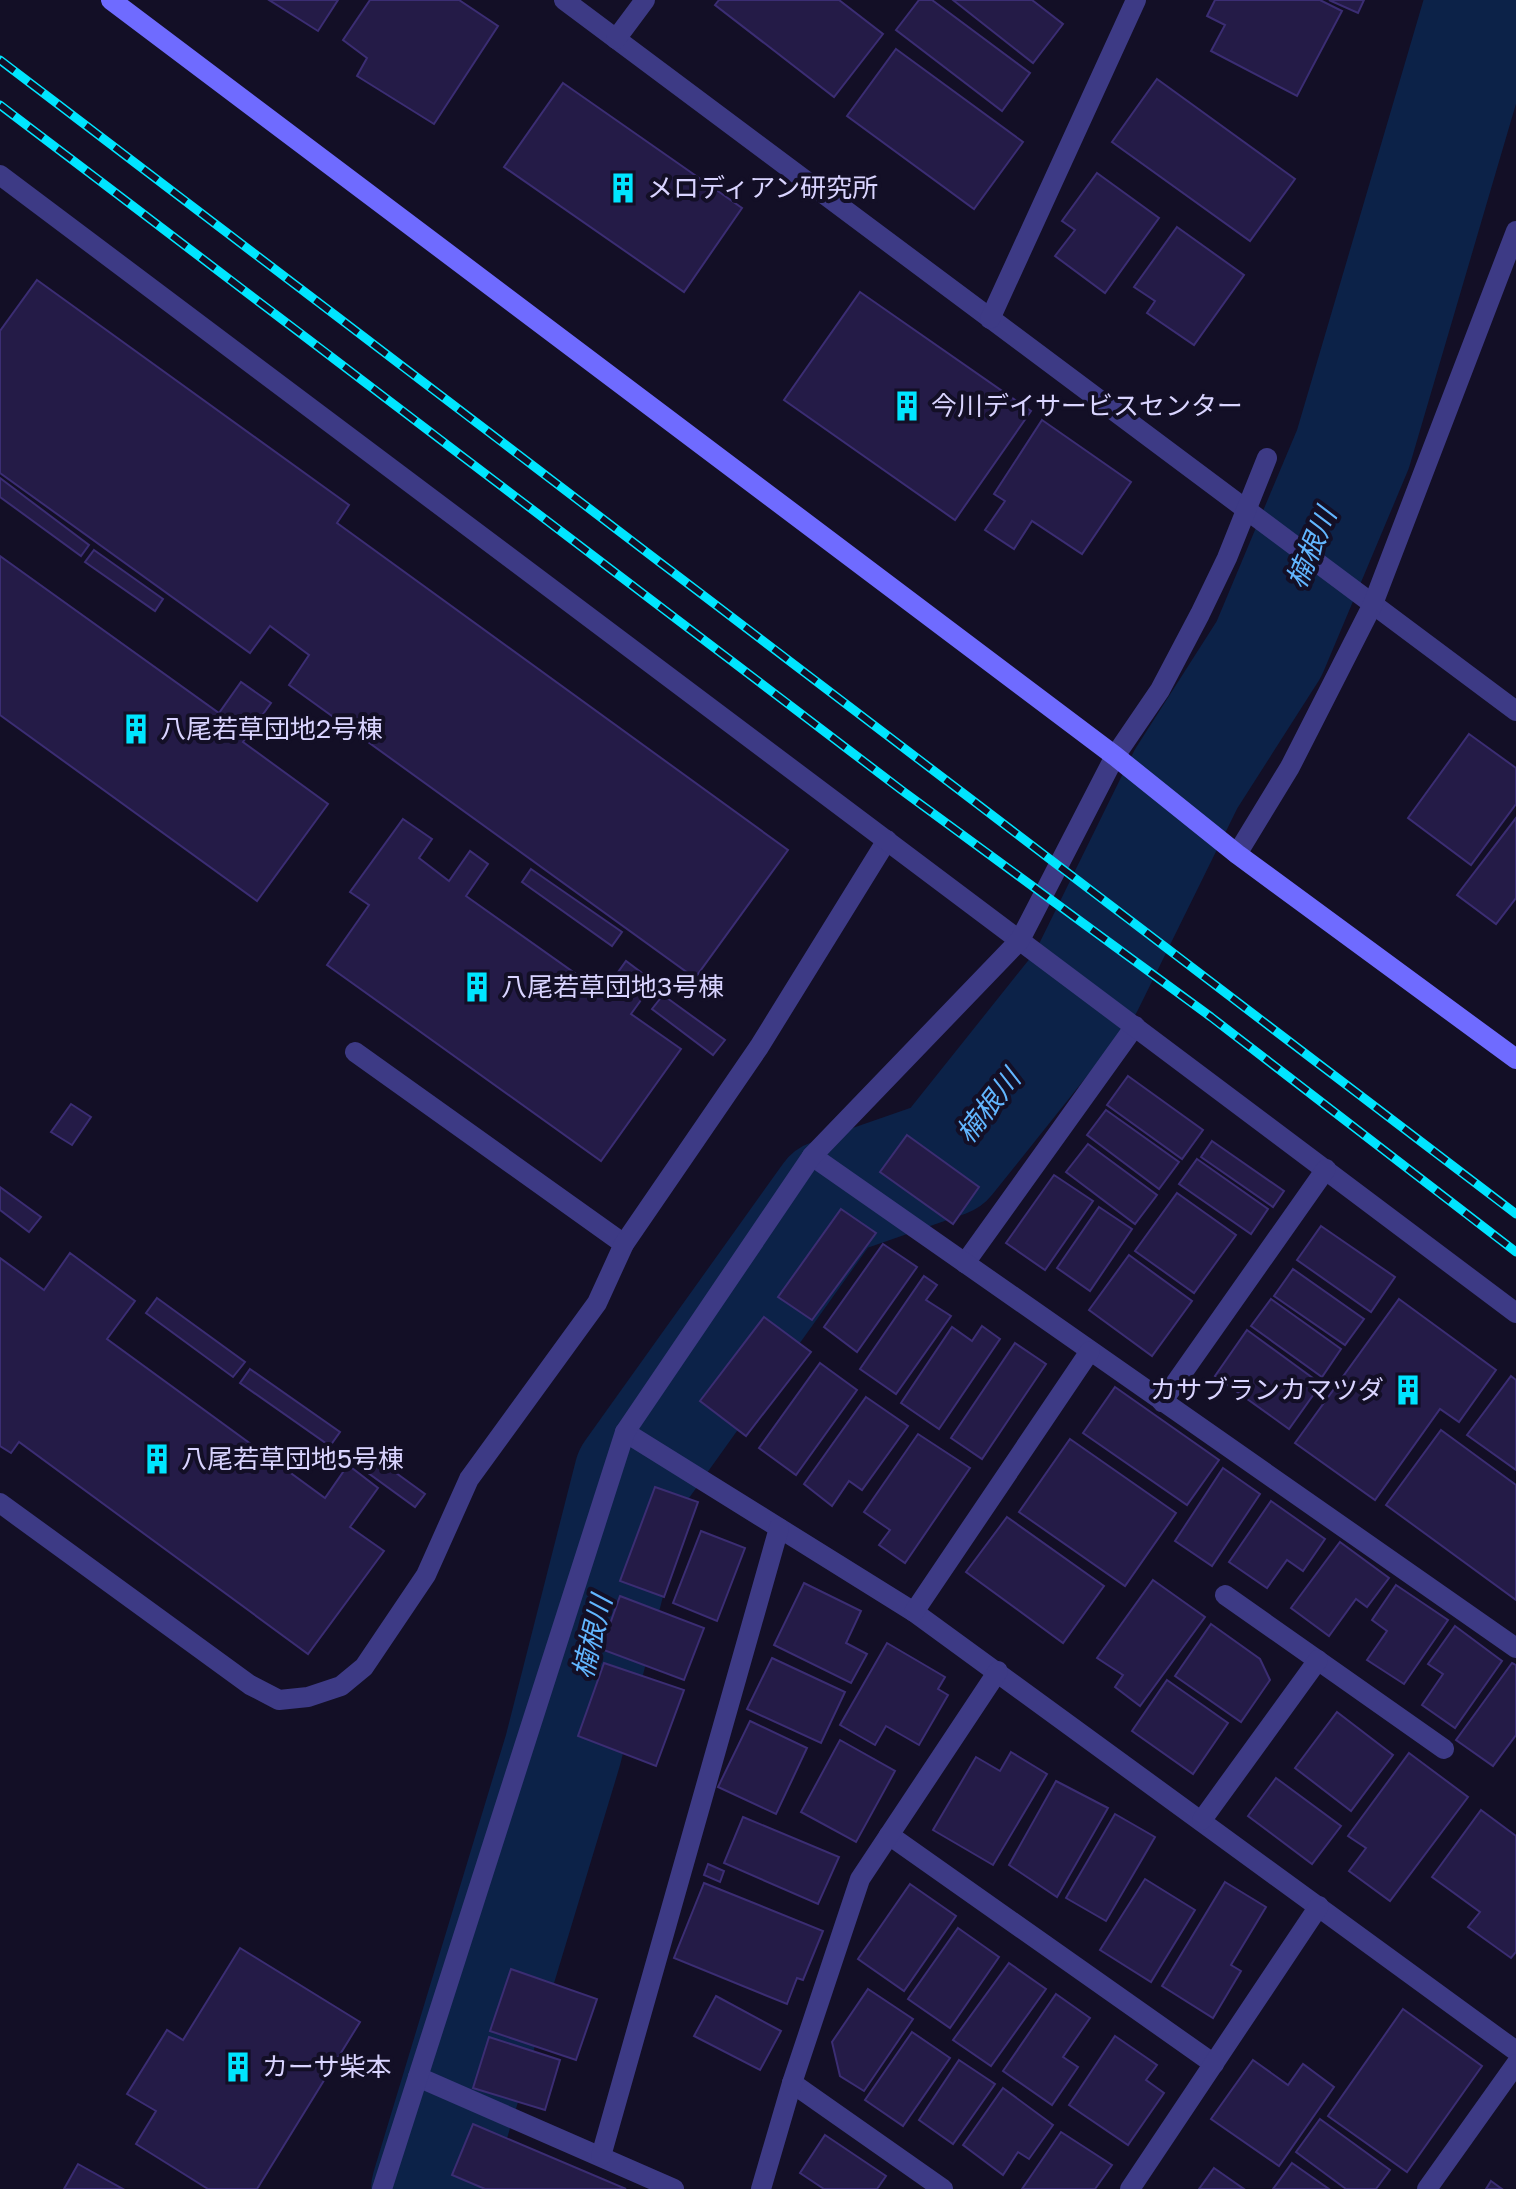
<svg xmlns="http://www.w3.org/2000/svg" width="1516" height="2189" font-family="'Golos Text','Noto Sans JP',sans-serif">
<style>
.green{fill:#12302f}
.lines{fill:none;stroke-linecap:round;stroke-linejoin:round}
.river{stroke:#0c2248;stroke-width:118}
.building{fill:#241b47;stroke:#3b2d73;stroke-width:2}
.lane{stroke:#3d3a85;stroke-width:20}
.street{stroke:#3d3a85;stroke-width:20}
.secondary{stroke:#6f6bff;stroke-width:20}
.rail-casing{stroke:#00e5ff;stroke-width:9}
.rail{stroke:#130f26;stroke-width:6;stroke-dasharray:18;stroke-linecap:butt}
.labels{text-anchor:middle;stroke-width:8;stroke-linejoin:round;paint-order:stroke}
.poi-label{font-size:26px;fill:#d9d4ff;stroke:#130f26;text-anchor:start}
.water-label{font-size:28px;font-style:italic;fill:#62b6ff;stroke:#130f26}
</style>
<rect width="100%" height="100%" fill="#130f26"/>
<!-- green -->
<path class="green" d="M1023,999L1091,1049L990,1185L909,1123Z"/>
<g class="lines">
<!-- river -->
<path class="river" d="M430,2189L563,1750L633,1475L831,1198L946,1158L1085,984L1186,779L1269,649L1353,449L1485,0"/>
</g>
<!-- building -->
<g class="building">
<path d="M269,0H338L318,31Z"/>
<path d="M370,0H459L498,26L434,124L357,76L367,58L343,40Z"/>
<path d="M719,0H839L883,34L834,97L715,5Z"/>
<path d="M919,0H932L1030,73L1002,111L896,30Z"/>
<path d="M953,0H1032L1063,24L1033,63Z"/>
<path d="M1215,0H1320L1342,11L1297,96L1211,51L1225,25L1207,16Z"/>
<path d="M1329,0H1364L1358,13Z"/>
<path d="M896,49L1023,142L974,209L847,116Z"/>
<path d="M1157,79L1295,179L1250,241L1112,142Z"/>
<path d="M563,83L742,208L684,292L504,167Z"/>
<path d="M1097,173L1159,218L1105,293L1055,256L1075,230L1062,221Z"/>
<path d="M1177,227L1244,275L1194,345L1147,313L1155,301L1134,287Z"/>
<path d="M37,280L349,505L337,523L788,850L695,978L289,685L309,655L270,626L250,653L0,473V331Z"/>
<path d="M860,292L1031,411L955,520L784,400Z"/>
<path d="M1042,420L1131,482L1082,554L1032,521L1014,549L985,530L1005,501L994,494Z"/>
<path d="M0,478L89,545L81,556L0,497Z"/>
<path d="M94,550L163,599L155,611L85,562Z"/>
<path d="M0,556L219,713L241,682L271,703L243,742L328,804L257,901L0,715Z"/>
<path d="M1469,734L1516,768V804L1471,865L1408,818Z"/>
<path d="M1516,818V898L1496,924L1457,895Z"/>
<path d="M403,819L432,839L419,858L449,881L470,851L488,864L466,896L603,993L626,961L654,982L631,1014L681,1049L601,1161L327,965L369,905L350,892Z"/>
<path d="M531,869L622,932L612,946L522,882Z"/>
<path d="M663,995L725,1040L713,1055L652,1009Z"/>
<path d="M1128,1076L1203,1130L1182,1159L1107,1105Z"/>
<path d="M71,1104L91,1117L72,1145L51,1132Z"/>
<path d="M1106,1110L1179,1162L1159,1189L1087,1135Z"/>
<path d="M907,1135L979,1187L953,1224L880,1172Z"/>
<path d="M1212,1141L1284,1191L1273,1207L1201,1157Z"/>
<path d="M1088,1144L1157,1195L1135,1224L1066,1172Z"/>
<path d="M1197,1159L1268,1209L1251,1234L1179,1184Z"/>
<path d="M1054,1175L1093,1201L1045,1270L1006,1243Z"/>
<path d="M0,1187L41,1217L29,1232L0,1210Z"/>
<path d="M1177,1193L1236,1235L1194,1293L1135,1251Z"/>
<path d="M1099,1207L1132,1229L1090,1291L1057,1268Z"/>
<path d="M841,1209L876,1233L812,1320L778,1297Z"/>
<path d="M1321,1226L1395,1277L1371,1312L1297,1260Z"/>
<path d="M883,1244L917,1267L857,1352L824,1327Z"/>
<path d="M70,1253L135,1301L107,1339L325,1498L348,1465L378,1488L350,1527L384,1551L308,1654L19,1442L11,1453L0,1446V1258L44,1290Z"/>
<path d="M1129,1255L1192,1301L1152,1356L1089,1310Z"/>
<path d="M1293,1269L1364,1319L1345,1345L1274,1296Z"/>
<path d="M924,1276L937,1285L926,1300L951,1316L896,1394L860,1369Z"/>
<path d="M157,1298L245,1362L233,1377L146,1313Z"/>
<path d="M1271,1299L1341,1349L1322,1377L1251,1326Z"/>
<path d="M1399,1299L1496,1370L1459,1422L1440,1409L1375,1500L1295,1443Z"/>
<path d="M764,1317L811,1352L746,1436L700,1401Z"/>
<path d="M982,1326L1000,1339L939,1429L901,1403L952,1327L972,1341Z"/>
<path d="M1247,1330L1321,1384L1289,1429L1215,1376Z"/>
<path d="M1015,1343L1046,1364L982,1459L951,1438Z"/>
<path d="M820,1363L857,1390L796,1475L759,1448Z"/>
<path d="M250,1369L340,1432L330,1446L240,1383Z"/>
<path d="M1511,1376L1516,1380V1470L1467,1435Z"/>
<path d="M1115,1387L1219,1460L1187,1505L1083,1433Z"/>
<path d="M866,1397L908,1426L862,1490L849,1481L832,1506L804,1484Z"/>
<path d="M1441,1430L1516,1485V1600L1386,1505Z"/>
<path d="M918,1434L970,1468L905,1563L879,1545L890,1530L864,1512Z"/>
<path d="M1070,1439L1176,1513L1125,1586L1019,1512Z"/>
<path d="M374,1457L425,1494L415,1507L364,1470Z"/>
<path d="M1223,1468L1260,1494L1212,1566L1175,1541Z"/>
<path d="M655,1487L698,1502L664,1597L620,1581Z"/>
<path d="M1271,1501L1325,1539L1303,1571L1287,1560L1267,1588L1229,1562Z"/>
<path d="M1007,1517L1104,1586L1063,1643L966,1572Z"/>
<path d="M701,1531L745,1548L717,1621L673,1603Z"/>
<path d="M1340,1542L1389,1578L1367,1607L1356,1599L1329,1636L1291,1608Z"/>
<path d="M1153,1580L1205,1617L1140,1706L1115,1687L1123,1675L1097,1658Z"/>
<path d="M804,1583L861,1611L846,1643L867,1654L851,1683L774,1645Z"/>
<path d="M1396,1585L1448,1620L1404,1684L1367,1660L1387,1631L1372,1620Z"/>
<path d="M620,1596L704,1628L684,1680L601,1649Z"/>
<path d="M1211,1624L1260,1659L1270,1680L1241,1722L1175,1676Z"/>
<path d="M1455,1626L1502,1661L1455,1728L1422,1705L1443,1674L1428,1664Z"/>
<path d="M887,1643L945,1677L938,1689L948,1695L919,1745L886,1726L875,1745L840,1725Z"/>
<path d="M772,1658L845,1692L821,1743L747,1709Z"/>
<path d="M604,1663L684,1690L656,1766L578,1736Z"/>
<path d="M1512,1663L1516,1665V1735L1493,1766L1456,1740Z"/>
<path d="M1167,1680L1228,1723L1193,1774L1132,1731Z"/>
<path d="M1337,1712L1393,1755L1351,1811L1295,1768Z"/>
<path d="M750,1721L807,1748L776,1814L718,1787Z"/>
<path d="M840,1740L895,1771L856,1842L801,1812Z"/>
<path d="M1011,1752L1047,1774L993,1865L933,1830L976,1757L1000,1771Z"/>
<path d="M1409,1753L1468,1797L1390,1901L1349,1871L1366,1848L1348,1836Z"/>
<path d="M1276,1778L1341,1826L1312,1864L1248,1816Z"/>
<path d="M1056,1781L1108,1808L1057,1897L1009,1865Z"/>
<path d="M1481,1810L1516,1836V1952L1511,1958L1468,1927L1480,1912L1432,1877Z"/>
<path d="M1115,1814L1155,1837L1106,1921L1066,1898Z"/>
<path d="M743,1817L839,1857L818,1904L724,1863Z"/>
<path d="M708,1864L724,1871L720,1882L704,1875Z"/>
<path d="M1145,1879L1195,1910L1151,1982L1100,1950Z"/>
<path d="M1225,1882L1266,1907L1231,1965L1241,1971L1213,2018L1162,1986Z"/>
<path d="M704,1883L823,1931L803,1980L797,1978L787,2004L674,1958Z"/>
<path d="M910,1884L956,1916L904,1991L858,1959Z"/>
<path d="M958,1928L999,1957L950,2028L908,1999Z"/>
<path d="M240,1948L360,2022L257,2189H208L136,2144L156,2111L127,2094L167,2030L183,2040Z"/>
<path d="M1009,1963L1046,1989L991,2066L953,2040Z"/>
<path d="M511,1969L597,1999L576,2060L490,2031Z"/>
<path d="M868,1989L913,2019L864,2091L840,2076L832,2042Z"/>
<path d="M1056,1994L1090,2018L1063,2057L1078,2067L1052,2105L1003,2071Z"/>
<path d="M716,1996L781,2031L760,2070L694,2036Z"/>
<path d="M1403,2009L1482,2066L1407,2172L1328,2116Z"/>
<path d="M912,2032L950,2058L903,2126L865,2100Z"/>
<path d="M1115,2036L1157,2065L1146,2080L1164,2093L1128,2145L1069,2105Z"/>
<path d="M489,2037L560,2060L545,2110L473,2088Z"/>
<path d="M959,2060L995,2084L953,2144L919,2120Z"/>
<path d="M1253,2060L1288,2085L1303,2064L1334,2087L1279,2166L1211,2119Z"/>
<path d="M1003,2088L1053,2125L1029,2159L1018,2152L1003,2175L963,2145Z"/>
<path d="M1320,2119L1390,2170L1376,2189H1346L1296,2152Z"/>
<path d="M473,2124L626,2189H485L452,2175Z"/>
<path d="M1061,2132L1112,2165L1095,2189H1022Z"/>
<path d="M825,2135L886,2176L877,2189H824L800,2173Z"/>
<path d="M1292,2163L1329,2189H1273Z"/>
<path d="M78,2164L123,2189H64Z"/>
<path d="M1214,2168L1244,2189H1199Z"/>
<path d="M1491,2181L1502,2189H1486Z"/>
</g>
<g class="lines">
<!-- lane -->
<g class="lane">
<path d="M355,1052L624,1244"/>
<path d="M965,1263L1135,1026"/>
<path d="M0,1503L250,1685L279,1700L308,1697L341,1686L364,1667L426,1575L469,1479L597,1303L624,1244L759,1047L887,840"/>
</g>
<!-- street -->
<g class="street">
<path d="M564,0L1516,711"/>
<path d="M616,39L645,0"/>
<path d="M0,175L1516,1313"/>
<path d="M990,319L1136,0"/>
<path d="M1237,854L1290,767L1373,604L1516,231"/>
<path d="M812,1156L1516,1648"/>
<path d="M1162,1402L1326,1169"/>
<path d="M625,1432L914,1612L1516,2051"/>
<path d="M1225,1595L1444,1749"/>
<path d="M914,1612L1090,1351"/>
<path d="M1202,1820L1318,1660"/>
<path d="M889,1835L1214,2064"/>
<path d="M418,2077L674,2189"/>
<path d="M792,2083L943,2189"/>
<path d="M601,2156L779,1528"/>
<path d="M382,2189L625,1432L812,1156L1020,940L1115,756L1160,690L1200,614L1227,558L1267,458"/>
<path d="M761,2189L792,2083L860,1879L998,1671"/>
<path d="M1130,2189L1319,1906"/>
<path d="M1427,2189L1516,2064"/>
</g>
<!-- secondary -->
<path class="secondary" d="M111,0L1115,756L1237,854L1516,1059"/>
<!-- rail casing -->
<g class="rail-casing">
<g id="rail">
<path d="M0,60L1516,1214"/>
<path d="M0,105L904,792L1211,1017L1516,1252"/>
</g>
</g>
<!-- rail -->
<use href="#rail" class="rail"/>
</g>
<!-- icons -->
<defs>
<g id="building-bare" transform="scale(2.4)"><path d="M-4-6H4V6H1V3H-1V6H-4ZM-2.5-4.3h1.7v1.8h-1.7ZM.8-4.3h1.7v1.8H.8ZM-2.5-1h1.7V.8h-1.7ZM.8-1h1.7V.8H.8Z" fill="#00e5ff" stroke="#130f26" stroke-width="2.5" paint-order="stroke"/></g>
</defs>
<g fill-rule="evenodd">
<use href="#building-bare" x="623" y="188"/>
<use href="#building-bare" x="907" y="406"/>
<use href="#building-bare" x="136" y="729"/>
<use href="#building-bare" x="477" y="987"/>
<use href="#building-bare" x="1408" y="1390"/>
<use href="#building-bare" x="157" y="1459"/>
<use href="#building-bare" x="238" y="2067"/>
</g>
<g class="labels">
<!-- poi labels -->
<g class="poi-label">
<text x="647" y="197">メロディアン研究所</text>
<text x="931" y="415">今川デイサービスセンター</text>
<text x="160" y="738">八尾若草団地2号棟</text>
<text x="501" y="996">八尾若草団地3号棟</text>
<text x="1384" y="1399" text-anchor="end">カサブランカマツダ</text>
<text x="181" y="1468">八尾若草団地5号棟</text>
<text x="262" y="2076">カーサ柴本</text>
</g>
<!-- water labels -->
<g class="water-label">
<text transform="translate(1311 548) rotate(-67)" y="10">楠根川</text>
<text transform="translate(988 1106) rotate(-52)" y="10">楠根川</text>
<text transform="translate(592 1637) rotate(-76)" y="10">楠根川</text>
</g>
</g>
</svg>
